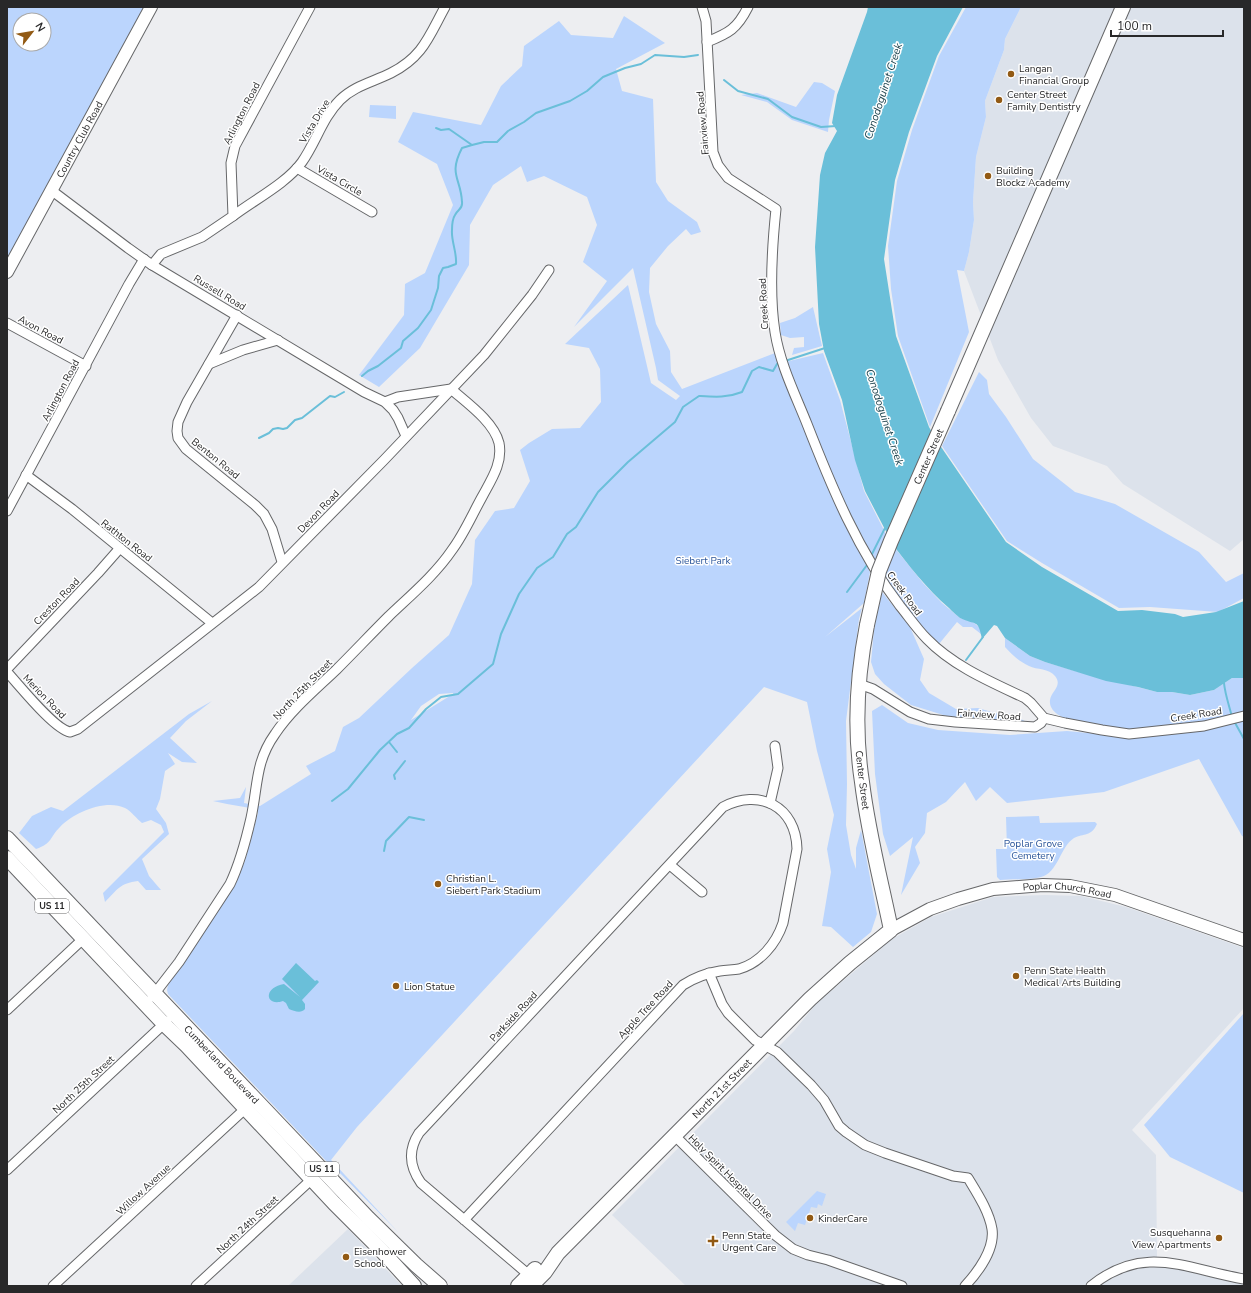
<svg xmlns="http://www.w3.org/2000/svg" width="1251" height="1293" font-family="'Nunito Sans',sans-serif">
<style>
.built{fill:#dce2eb}
.green{fill:#bbd5fd;fill-rule:evenodd}
.water{fill:#6abfd9}
.lines{fill:none;stroke-linecap:round;stroke-linejoin:round}
.stream{stroke:#6abfd9;stroke-width:2}
.street-casing{stroke:#666769;stroke-width:11}
.secondary-casing{stroke:#666769;stroke-width:14}
.primary-casing{stroke:#666769;stroke-width:16}
.street{stroke:#fff;stroke-width:9}
.secondary{stroke:#fff;stroke-width:12}
.primary{stroke:#fff;stroke-width:14}
.primary-bridge-casing{stroke:#666769;stroke-width:16;stroke-linecap:butt}
.primary-bridge{stroke:#fff;stroke-width:14}
.poi-dot{fill:#925a14;stroke:#fff;stroke-width:1.5}
.labels{text-anchor:middle;stroke-width:3;stroke-linejoin:round;paint-order:stroke}
.shield{fill:#fff;stroke:#686869;stroke-width:1}
.shield-label{font-size:9px;font-weight:bold;fill:#282829}
.poi-label{font-size:10px;fill:#282829;stroke:#fff;text-anchor:start}
.street-label{font-size:10px;fill:#282829;stroke:#fff}
.park-label{font-size:10px;fill:#2c569a;stroke:#fff}
.water-label{font-size:11px;font-style:italic;fill:#19404b;stroke:#fff}
</style>
<rect width="100%" height="100%" fill="#edeef1"/>
<!-- built -->
<g class="built">
<path d="M1021,7H1244V539L1230,551L1123,484L1107,466L1053,446L1031,418L998,360L964,271L969,252L974,220L973,202L976,157L986,117L985,101L1004,50L1005,39Z"/>
<path d="M1045,895L1081,896L1126,907L1244,948V1008L1132,1130L1156,1155L1157,1257L1136,1258L1122,1262L1101,1272L1084,1286H686L612,1215L794,1031L816,1004L892,939L931,917L993,897Z"/>
<path d="M348,1229L402,1286H288Z"/>
<path d="M1158,1266L1174,1268L1244,1282V1286H1098L1112,1277L1130,1270L1143,1267Z"/>
</g>
<!-- green -->
<g class="green">
<path d="M7,7H149L7,266ZM20,20H44V44H20Z"/>
<path d="M966,7H1021L1005,39L1004,50L985,101L986,117L976,157L973,202L974,220L969,252L964,271L957,270L969,332L930,427L898,336L891,289L888,246L897,181L912,130L939,56Z"/>
<path d="M624,16L665,43L616,69L622,91L653,99L656,182L668,201L697,222L701,232L691,235L686,229L668,246L650,268L649,292L656,324L670,351L671,372L682,389L775,353L785,384L837,507L870,572L864,603L825,637L862,608L859,619L846,721L847,784L846,825L851,855L856,869V848L861,830L877,914L871,932L853,947L831,927L822,926L831,872L827,849L834,815L817,751L807,702L764,687L357,1127L331,1160L399,1233L329,1162L328,1163L168,994L167,990L168,985L231,890L245,861L258,813L256,809L227,804L213,801L240,798L246,787L244,803L260,806L311,774L306,766L335,751L343,727L359,718L412,668L449,635L472,584L475,540L495,511L514,508L530,481L520,450L529,443L552,429L580,428L601,402L600,369L589,348L565,344L628,285L651,383L676,400L680,396L658,380L656,368L633,268L574,327L607,281L583,262L597,225L587,197L544,176L527,182L521,166L493,185L470,225L469,265L420,348L379,387L359,375L404,315L405,284L425,273L453,205L437,164L398,142L413,112L481,125L501,86L522,66L524,46L559,21L571,35L613,38ZM453,693V694L411,720L421,706L439,694Z"/>
<path d="M814,82L822,83L835,91L829,120L828,132L792,120L767,102L741,95L757,93L796,107Z"/>
<path d="M370,105L396,106V119L369,117Z"/>
<path d="M813,307L822,346L792,355L794,348L804,347V337L790,338L781,335L780,323L795,318Z"/>
<path d="M823,353L840,400L864,491L890,542L923,583L942,603L960,618L973,622L981,629V634L972,627H963L957,622L939,644C863,571 824,458 785,362Z"/>
<path d="M979,372L987,380L989,394L1006,417L1033,459L1075,492L1115,504L1199,552L1226,582L1244,573V598L1218,612L1150,607L1119,608L1042,563L1007,541L942,446Z"/>
<path d="M882,592L910,627L924,659L920,680L929,693L956,709L978,708L995,713H1008L1029,723L953,718L911,705L884,684L875,674L871,662L874,630Z"/>
<path d="M1005,638L1030,656L1045,662L1075,671L1157,692H1172L1190,695L1214,690L1232,678H1244V837L1242,836L1199,759L1104,792L1007,803L990,787L976,801L965,782L946,802L927,813L925,833L915,847L920,863L901,895L913,837L890,856L883,834L875,774L872,711L882,705L908,723L938,730L1010,735L1067,731L1129,737L1130,731C1113,728 1047,725 1050,700C1051,691 1063,686 1055,676C1049,668 1037,670 1029,666C1020,662 1012,655 1005,647Z"/>
<path d="M212,701L186,721L170,738L197,763L182,762L168,753L175,764L165,771L160,799L156,809L166,823L169,834L142,859L149,876L161,890H146L138,881C120,883 117,890 105,902L103,893L164,832L161,825L151,820L142,823C137,819 131,811 125,808C106,799 74,812 60,827C49,838 53,843 36,849L19,833L32,816L51,807L63,811L189,714Z"/>
<path d="M1039,816L1040,823L1095,822L1097,824C1091,837 1084,833 1074,838C1060,847 1058,873 1041,877C1032,880 1011,879 1000,880L997,877L996,849H1007L1006,817Z"/>
<path d="M1244,1013V1193L1170,1157L1144,1125Z"/>
<path d="M817,1191L826,1194L822,1206L818,1204L817,1208L811,1207L805,1225L798,1223L795,1231L786,1222Z"/>
</g>
<!-- water -->
<g class="water">
<path d="M868,7H963L937,56L909,132L895,180L884,259L896,336L929,427L934,436L891,541L865,491L855,460L842,400L824,351L819,324L815,247L820,175L825,153L837,131L832,123L837,95L867,12Z"/>
<path d="M935,438L1006,542L1042,567L1118,611L1142,610L1175,614L1183,617L1216,612L1244,601V678H1232L1214,690L1190,695L1172,692H1157L1138,687L1106,681L1045,662L1030,656L1005,638L997,626L994,625L982,639C978,618 976,626 960,618C956,615 952,611 949,608C927,589 908,565 891,542Z"/>
<path d="M296,963L315,981L317,980L319,982L302,1000L305,1004V1009C301,1014 294,1011 289,1009L286,1003L283,1001C266,1007 262,988 284,984L300,997L282,979Z"/>
</g>
<g class="lines">
<!-- stream -->
<g class="stream">
<path d="M724,80L738,91L768,99L792,117L821,127L836,126"/>
<path d="M436,128L441,130L449,129L472,145L484,142H497L508,131L524,122L536,113L570,101L587,91L603,77L625,68L641,64L655,55L684,57L698,55"/>
<path d="M785,361L825,348"/>
<path d="M362,376L368,371L378,366L401,348L403,341L418,328L431,310L438,288L439,276L443,268L448,267L456,264C457,252 451,241 452,230C452,226 453,218 455,215C458,209 463,209 462,202C461,178 448,175 462,148L472,145"/>
<path d="M259,438L269,433L273,429L278,428L283,429L287,428L295,420L302,418L330,396L335,397L344,392"/>
<path d="M871,556L885,528"/>
<path d="M847,592L867,565"/>
<path d="M966,660L983,637"/>
<path d="M1224,683C1225,694 1229,705 1232,717"/>
<path d="M1234,721L1244,739"/>
<path d="M389,742L397,752"/>
<path d="M395,779L394,775L405,761"/>
<path d="M332,801L348,789L380,750L397,734L409,728L426,709L441,697L458,694L493,664L501,634L519,594L537,568L553,557L567,534L576,527L598,492L628,462L675,422L683,407L699,396C715,397 727,398 742,392L752,371L759,367L773,371L777,364L779,363"/>
<path d="M384,851L386,841L409,817L424,820"/>
</g>
<!-- street casing -->
<g class="street-casing">
<g id="street">
<path d="M702,7L706,21L713,152L718,165L728,178L776,209C772,247 769,294 775,332C780,364 795,394 807,424C832,488 858,551 900,606C909,617 917,629 927,639C953,666 991,682 1025,698L1031,703L1044,718L1065,723L1102,730L1129,734L1204,726L1244,716"/>
<path d="M707,42C729,33 737,29 748,7"/>
<path d="M297,168L372,212"/>
<path d="M51,190L128,248L152,265L364,392L385,402L393,410L398,418L406,436"/>
<path d="M233,216C254,200 287,183 302,162C316,142 323,117 340,100C354,86 373,82 391,73C423,57 429,36 445,7"/>
<path d="M152,265L161,254L202,237L233,216L231,163L235,146L310,7"/>
<path d="M237,315L187,402L178,422L177,431L178,438L186,449L255,505L264,514L272,529L282,562"/>
<path d="M7,323L86,366"/>
<path d="M209,364L243,350L278,340"/>
<path d="M26,475L72,509L212,623"/>
<path d="M7,511L129,284L144,259"/>
<path d="M7,669L98,573L120,548"/>
<path d="M7,672C20,686 54,729 70,732L78,729L259,587L384,460L484,355L532,295L549,270"/>
<path d="M859,684L873,689L910,712L929,719L955,722L1035,727L1041,723L1044,718"/>
<path d="M770,803L778,768L775,746"/>
<path d="M670,865L702,892"/>
<path d="M709,973L722,1004L728,1013L755,1040L777,1052L811,1085L824,1100L839,1126L846,1132L865,1145L885,1153L953,1176L968,1178C977,1193 989,1211 992,1229C995,1249 978,1272 965,1286"/>
<path d="M152,997L179,962L230,884C240,863 246,840 251,818C258,786 255,762 275,734C291,710 315,690 336,670C354,652 371,634 389,616C411,595 435,575 452,550C464,534 472,515 482,497C491,480 503,463 499,443C494,422 467,403 451,389L398,397L385,402"/>
<path d="M7,1010L83,939"/>
<path d="M675,1136L775,1235L793,1249L808,1255L828,1260L902,1286"/>
<path d="M7,1170L167,1021"/>
<path d="M464,1220L683,985C694,978 707,973 720,971C727,970 733,970 739,969C760,963 776,944 783,923L797,849C796,806 759,788 723,807L419,1133C408,1150 409,1166 421,1183L529,1275"/>
<path d="M53,1286L246,1108"/>
<path d="M196,1286L312,1179"/>
<path d="M1091,1286C1144,1243 1186,1269 1244,1279"/>
</g>
</g>
<!-- secondary casing -->
<g class="secondary-casing">
<g id="secondary">
<path id="s1" d="M7,272L151,7"/>
<path id="s2" d="M891,930L930,909L958,899L993,889L1043,885L1070,886L1115,895L1244,940"/>
</g>
</g>
<!-- primary casing -->
<g class="primary-casing">
<g id="primary">
<path d="M948,411L1123,7"/>
<path id="s3" d="M7,838L368,1218L416,1265L440,1286"/>
<path d="M7,858L164,1024L187,1046L334,1203L382,1251L414,1286"/>
<path d="M518,1286L535,1269"/>
<path id="s4" d="M531,1286L545,1272L558,1253L810,999L850,963L891,930C881,881 868,832 862,782C854,730 857,676 867,625"/>
</g>
</g>
<!-- street -->
<use href="#street" class="street"/>
<!-- secondary -->
<use href="#secondary" class="secondary"/>
<!-- primary -->
<use href="#primary" class="primary"/>
<!-- primary-bridge casing -->
<g class="primary-bridge-casing">
<g id="primary-bridge">
<path id="s5" d="M867,625L879,571L891,541L948,411"/>
</g>
</g>
<!-- primary-bridge -->
<use href="#primary-bridge" class="primary-bridge"/>
</g>
<!-- markers -->
<g class="poi-dot">
<circle cx="1011" cy="74" r="4"/>
<circle cx="999" cy="100" r="4"/>
<circle cx="988" cy="176" r="4"/>
<circle cx="438" cy="884" r="4"/>
<circle cx="1016" cy="976" r="4"/>
<circle cx="396" cy="986" r="4"/>
<circle cx="810" cy="1218" r="4"/>
<circle cx="1219" cy="1238" r="4"/>
<path d="M711 1235h4v4h4v4h-4v4h-4v-4h-4v-4h4z"/>
<circle cx="346" cy="1257" r="4"/>
</g>
<g class="labels">
<!-- shield labels -->
<g class="shield">
<rect x="35" y="899" width="34" height="14" rx="3"/>
<rect x="305" y="1162" width="34" height="14" rx="3"/>
</g>
<g class="shield-label">
<text x="52" y="909">US 11</text>
<text x="322" y="1172">US 11</text>
</g>
<!-- poi labels -->
<g class="poi-label">
<text x="1019" y="72">Langan<tspan x="1019" dy="12">Financial Group</tspan></text>
<text x="1007" y="98">Center Street<tspan x="1007" dy="12">Family Dentistry</tspan></text>
<text x="996" y="174">Building<tspan x="996" dy="12">Blockz Academy</tspan></text>
<text x="446" y="882">Christian L.<tspan x="446" dy="12">Siebert Park Stadium</tspan></text>
<text x="1024" y="974">Penn State Health<tspan x="1024" dy="12">Medical Arts Building</tspan></text>
<text x="404" y="990">Lion Statue</text>
<text x="818" y="1222">KinderCare</text>
<text x="1211" y="1236" text-anchor="end">Susquehanna<tspan x="1211" dy="12">View Apartments</tspan></text>
<text x="722" y="1239">Penn State<tspan x="722" dy="12">Urgent Care</tspan></text>
<text x="354" y="1255">Eisenhower<tspan x="354" dy="12">School</tspan></text>
</g>
<!-- street labels -->
<g class="street-label">
<text transform="translate(241 113) rotate(-63)" y="4">Arlington Road</text>
<text transform="translate(314 121) rotate(-59)" y="4">Vista Drive</text>
<text transform="translate(702 123) rotate(-95)" y="4">Fairview Road</text>
<text dy="4" stroke="none"><textPath href="#s1" startOffset="151">Country Club Road</textPath></text>
<text transform="translate(340 180) rotate(30)" y="4">Vista Circle</text>
<text transform="translate(220 292) rotate(31)" y="4">Russell Road</text>
<text transform="translate(763 304) rotate(-93)" y="4">Creek Road</text>
<text transform="translate(41 329) rotate(28)" y="4">Avon Road</text>
<text transform="translate(60 390) rotate(-62)" y="4">Arlington Road</text>
<text dy="4" stroke="none"><textPath href="#s5" startOffset="180">Center Street</textPath></text>
<text transform="translate(216 458) rotate(39)" y="4">Benton Road</text>
<text transform="translate(318 511) rotate(-46)" y="4">Devon Road</text>
<text transform="translate(127 540) rotate(38)" y="4">Rathton Road</text>
<text transform="translate(905 593) rotate(54)" y="4">Creek Road</text>
<text transform="translate(56 601) rotate(-46)" y="4">Creston Road</text>
<text transform="translate(302 689) rotate(-46)" y="4">North 25th Street</text>
<text transform="translate(45 696) rotate(46)" y="4">Merion Road</text>
<text transform="translate(989 714) rotate(4)" y="4">Fairview Road</text>
<text transform="translate(1196 714) rotate(-9)" y="4">Creek Road</text>
<text transform="translate(863 780) rotate(83)" y="4">Center Street</text>
<text dy="4" stroke="none"><textPath href="#s2" startOffset="185">Poplar Church Road</textPath></text>
<text transform="translate(645 1009) rotate(-47)" y="4">Apple Tree Road</text>
<text transform="translate(513 1016) rotate(-47)" y="4">Parkside Road</text>
<text dy="4" stroke="none"><textPath href="#s3" startOffset="312">Cumberland Boulevard</textPath></text>
<text transform="translate(83 1084) rotate(-43)" y="4">North 25th Street</text>
<text dy="4" stroke="none"><textPath href="#s4" startOffset="275">North 21st Street</textPath></text>
<text transform="translate(731 1176) rotate(45)" y="4">Holy Spirit Hospital Drive</text>
<text transform="translate(143 1189) rotate(-43)" y="4">Willow Avenue</text>
<text transform="translate(247 1224) rotate(-43)" y="4">North 24th Street</text>
</g>
<!-- park labels -->
<g class="park-label">
<text x="703" y="564">Siebert Park</text>
<text x="1033" y="847">Poplar Grove<tspan x="1033" dy="12">Cemetery</tspan></text>
</g>
<!-- water labels -->
<g class="water-label">
<text transform="translate(883 91) rotate(-72)" y="4">Conodoguinet Creek</text>
<text transform="translate(885 417) rotate(72)" y="4">Conodoguinet Creek</text>
</g>
</g>
<!-- border -->
<rect width="1251" height="1293" fill="none" stroke="#282829" stroke-width="16"/>
<!-- north arrow -->
<g transform="translate(32 32) rotate(59)"><circle r="19" fill="#ffffff" stroke="#a9a9a9"/>
<path d="M0-3L7 15L0 10L-7 15Z" fill="#925a14"/>
<text y="-6" font-size="11" font-weight="bold" text-anchor="middle" fill="#282829">N</text>
</g>
<!-- scale -->
<path d="M1111 30v6h112v-6" fill="none" stroke="#282829" stroke-width="2"/>
<text x="1117" y="30" font-size="12" fill="#282829" stroke="#ffffff" stroke-width="3" paint-order="stroke">100 m</text>
</svg>
